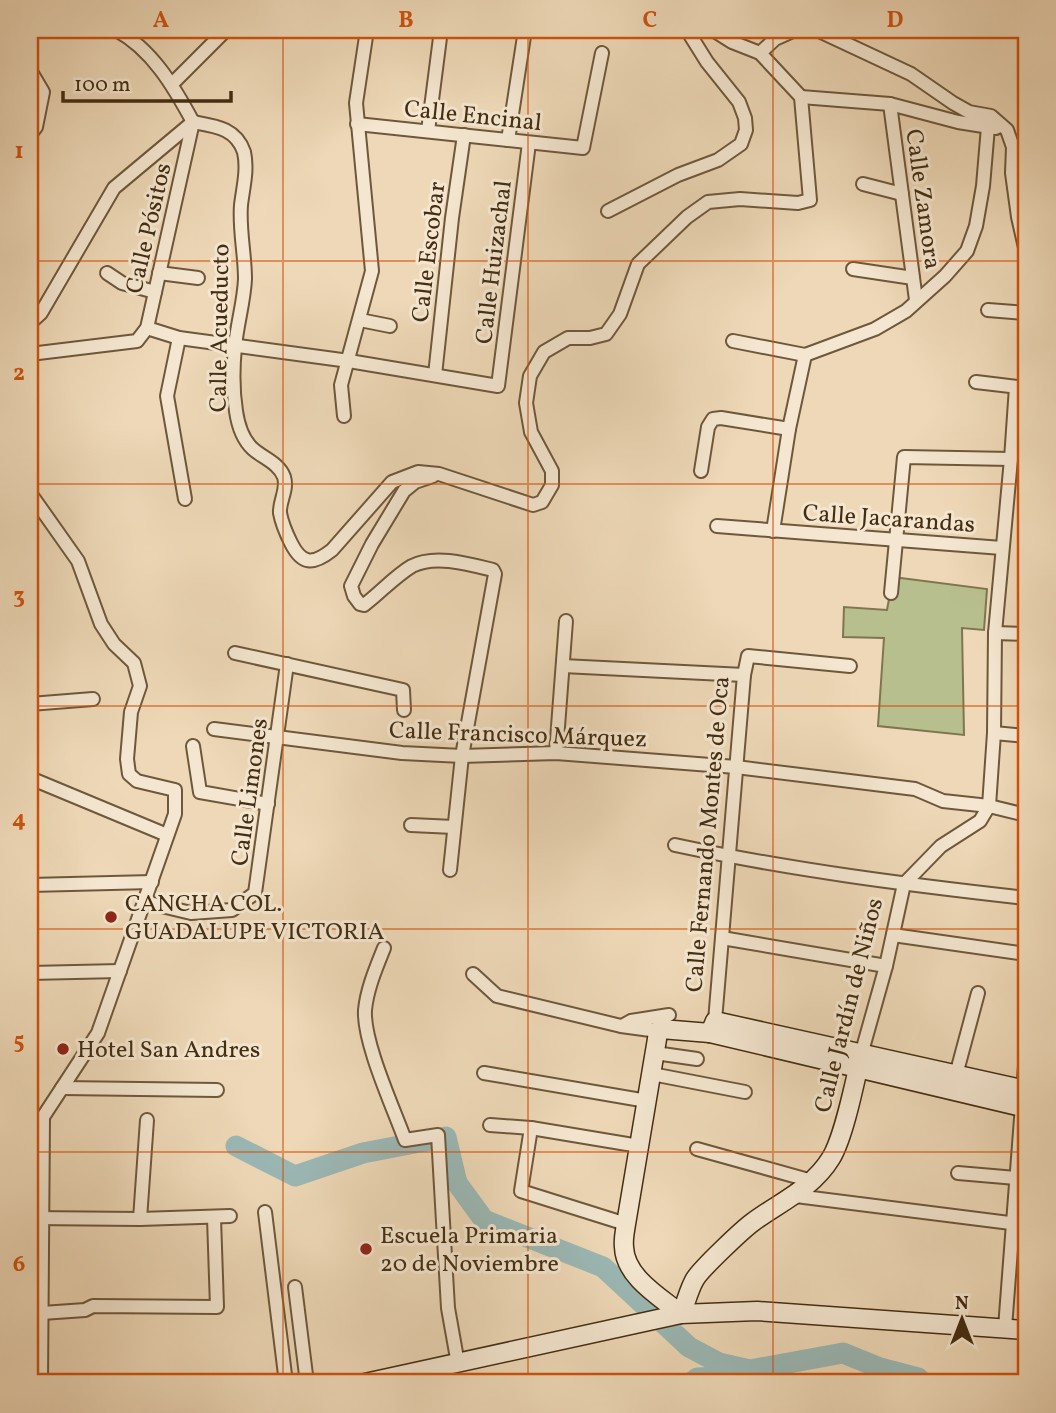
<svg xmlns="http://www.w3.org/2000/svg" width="1056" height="1413" font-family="Vollkorn,serif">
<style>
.green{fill:#b8bf8e;stroke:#7e7650;stroke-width:2}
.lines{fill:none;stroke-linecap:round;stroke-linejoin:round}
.river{stroke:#9bb8b5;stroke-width:21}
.minor-casing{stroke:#6e583b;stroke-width:16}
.secondary-casing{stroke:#442e12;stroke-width:21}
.minor{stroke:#f4e6d0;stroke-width:12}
.secondary{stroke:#f4e6d0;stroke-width:18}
.grid{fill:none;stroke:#cf530d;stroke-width:2;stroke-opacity:0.55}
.poi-dot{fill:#8f2418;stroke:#f4e6d0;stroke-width:2.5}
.labels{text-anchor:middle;stroke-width:6;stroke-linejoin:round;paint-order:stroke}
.street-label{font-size:24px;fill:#442e12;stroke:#f4e6d0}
.poi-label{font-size:24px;fill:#442e12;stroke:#f4e6d0;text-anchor:start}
.neatline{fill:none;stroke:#cf530d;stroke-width:2.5}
.grid-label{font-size:23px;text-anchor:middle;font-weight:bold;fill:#cf530d}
</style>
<rect width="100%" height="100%" fill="#eed8b7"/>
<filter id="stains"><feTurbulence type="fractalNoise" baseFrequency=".00286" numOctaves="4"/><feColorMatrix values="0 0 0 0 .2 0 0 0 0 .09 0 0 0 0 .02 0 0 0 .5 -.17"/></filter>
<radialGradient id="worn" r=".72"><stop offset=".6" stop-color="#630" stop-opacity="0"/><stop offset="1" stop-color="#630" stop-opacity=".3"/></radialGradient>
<!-- green -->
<path class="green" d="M893,577L987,589L984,630L962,628L964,735L878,726L884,638L843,637L844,607L887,610Z"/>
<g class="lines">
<!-- river -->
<g class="river">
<path d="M236,1146L295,1176L363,1153L446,1137L457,1183L484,1220L603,1267L689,1347L719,1363L750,1370L843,1353L880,1368L918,1378L923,1383"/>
<path d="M691,1383L697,1378L722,1377L731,1366"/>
</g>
<!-- minor casing -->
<g class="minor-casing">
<g id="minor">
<path d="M116,30C152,49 174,87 193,122"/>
<path d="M817,30L911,74L953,103L969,112L991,116L1007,130L1013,147L1012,173L1018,217L1026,252"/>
<path d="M760,53L775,39L795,30"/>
<path d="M30,70L43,92L36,127L30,135"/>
<path d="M173,83L226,30"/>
<path d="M801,97L890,104L958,122L996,128"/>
<path d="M890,104L916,300"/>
<path d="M193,122C215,126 236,128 244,152C248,170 243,188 241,205C239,230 245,254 245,279C244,302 237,324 235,347C233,367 233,392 236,411C238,425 242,439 253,449C263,458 279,463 284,477C288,490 279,501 280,513C282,524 286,533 291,543C302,565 313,565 332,550L392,482L418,472L439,474L533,505L542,502L552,485V471L531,432L526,403L530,376L544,352L568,338H590L606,334L620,314L638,264L687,217L708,202L740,199L798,203L810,200L801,97L760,53L732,42L713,30"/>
<path d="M357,124L583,148L602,53"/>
<path d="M428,131L441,30"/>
<path d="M508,140L525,30"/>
<path d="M863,184L902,194"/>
<path d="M608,211L678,175L718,160L741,144L746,130L745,118L739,102L707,62L687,30"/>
<path d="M853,269L913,278"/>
<path d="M107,273L122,283L155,292"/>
<path d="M159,273L198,278"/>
<path d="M988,310L1026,313"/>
<path d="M360,320L390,326"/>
<path d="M30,323L41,313L114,188L193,122"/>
<path d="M147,328L179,338L349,361L498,386L529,143"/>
<path d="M179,338L167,396L185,499"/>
<path d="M733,341L805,355"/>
<path d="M30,354L137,341L147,328L193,122"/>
<path d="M805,355L875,329L906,311L945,276L967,251L976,226L983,186L988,127"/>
<path d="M435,375L452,218L464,135"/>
<path d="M976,382L1026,388"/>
<path d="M344,416L341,385L372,271L356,103L367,30"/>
<path d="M1012,452L1026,456"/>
<path d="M701,471L708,427L713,419L721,418L789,429"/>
<path d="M433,476L415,482L404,491L372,544L351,586L354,596L360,604L364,605C380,593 395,576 412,566C435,554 469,564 493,570L495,574L462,756L450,870"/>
<path d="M30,493L78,561L101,624L114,644L134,663L140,686L131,712L127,759L129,774L137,781L175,790V814L98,1033L43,1117L41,1383"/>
<path d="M717,526L1002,548"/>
<path d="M773,531L789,429L805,355"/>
<path d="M891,593L904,457L1011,459"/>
<path d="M995,633L1026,634"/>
<path d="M235,653L403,690L404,710"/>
<path d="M563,666L744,675"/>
<path d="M30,704L93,699"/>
<path d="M214,729L402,753L462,756L556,753L736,767L915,789L943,801L989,806L1026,815"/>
<path d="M994,733L1026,736"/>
<path d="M193,746L200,792L268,804"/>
<path d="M556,753L566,621"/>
<path d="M30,778L167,835"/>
<path d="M411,825L454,827"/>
<path d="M675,845C791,870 909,885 1026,898"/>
<path d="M30,885L152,882"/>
<path d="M145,902L191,913L232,910L255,893L287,664"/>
<path d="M893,935L1026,954"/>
<path d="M722,938L886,966"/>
<path d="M384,948C376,968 367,989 365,1010C363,1042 393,1107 405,1140L438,1135L448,1308L458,1364"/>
<path d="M30,973L120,971"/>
<path d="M473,974L497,996L621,1026L658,1031"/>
<path d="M715,1021L744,675L748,656L850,666"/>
<path d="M622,1026L631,1021L669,1015"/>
<path d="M655,1053L697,1059"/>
<path d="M861,1055L886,966L904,884L941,846L980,821L989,806L994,733L995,633L1011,459L1016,387"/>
<path d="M484,1073L647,1101"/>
<path d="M652,1074L745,1092"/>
<path d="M956,1075L978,993"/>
<path d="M62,1088L217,1090"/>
<path d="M490,1125L531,1128L639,1146"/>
<path d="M531,1128L521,1191L626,1224"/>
<path d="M697,1149L812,1181"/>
<path d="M958,1173L1016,1178"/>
<path d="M796,1196L1026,1225"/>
<path d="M265,1212L286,1383"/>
<path d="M30,1218L140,1219L230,1216"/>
<path d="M140,1219L147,1120"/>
<path d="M295,1287L307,1383"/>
<path d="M42,1313L85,1310L93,1306L217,1307L214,1218"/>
<path d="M1005,1328L1026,1053"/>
</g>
</g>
<!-- secondary casing -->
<g class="secondary-casing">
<g id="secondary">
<path d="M710,1033L715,1021L1026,1090"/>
<path d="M861,1055C855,1081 844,1137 831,1158C812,1189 780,1202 753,1222C742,1230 701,1269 695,1279C689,1289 686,1303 681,1314C660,1297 625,1277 624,1247C623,1239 625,1231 626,1224L657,1039L658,1031L661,1029L710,1033L1026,1108"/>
<path d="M30,1382L36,1383"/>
<path d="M365,1383L681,1314L757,1311L1026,1330"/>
</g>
</g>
<!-- minor -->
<use href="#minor" class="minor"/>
<!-- secondary -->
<use href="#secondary" class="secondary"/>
</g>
<!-- grid -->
<path class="grid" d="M283,30V1383M528,30V1383M773,30V1383M30,261H1026M30,484H1026M30,706H1026M30,929H1026M30,1152H1026"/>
<!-- markers -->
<g class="poi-dot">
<circle cx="111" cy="917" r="7"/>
<circle cx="63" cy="1049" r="7"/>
<circle cx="366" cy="1249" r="7"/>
</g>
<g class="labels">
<!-- street labels -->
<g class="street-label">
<text transform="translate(473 115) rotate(6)" y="8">Calle Encinal</text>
<text transform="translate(924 199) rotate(82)" y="8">Calle Zamora</text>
<text transform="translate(148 228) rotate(-77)" y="8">Calle Pósitos</text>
<text transform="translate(428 252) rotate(-83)" y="8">Calle Escobar</text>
<text transform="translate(493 262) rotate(-83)" y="8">Calle Huizachal</text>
<text transform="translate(219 328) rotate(-89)" y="8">Calle Acueducto</text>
<text transform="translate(889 518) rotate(4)" y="8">Calle Jacarandas</text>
<text transform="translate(518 734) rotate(2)" y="8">Calle Francisco Márquez</text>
<text transform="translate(249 792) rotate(-82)" y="8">Calle Limones</text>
<text transform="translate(707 834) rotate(-85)" y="8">Calle Fernando Montes de Oca</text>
<text transform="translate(848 1005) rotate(-76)" y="8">Calle Jardín de Niños</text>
</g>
<!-- poi labels -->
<g class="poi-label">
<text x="125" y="911">CANCHA COL.<tspan x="125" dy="28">GUADALUPE VICTORIA</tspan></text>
<text x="77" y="1057">Hotel San Andres</text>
<text x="380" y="1243">Escuela Primaria<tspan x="380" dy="28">20 de Noviembre</tspan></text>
</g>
</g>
<!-- margin -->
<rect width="1056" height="1413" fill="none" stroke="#eed8b7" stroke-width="77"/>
<!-- north arrow -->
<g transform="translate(962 1319)" stroke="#f4e6d0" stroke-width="5" paint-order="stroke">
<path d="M0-5L12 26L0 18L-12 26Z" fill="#442e12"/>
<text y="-10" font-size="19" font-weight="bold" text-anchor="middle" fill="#442e12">N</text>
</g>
<!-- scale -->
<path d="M63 91v10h168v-10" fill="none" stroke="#442e12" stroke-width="3.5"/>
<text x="74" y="91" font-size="21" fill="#442e12" stroke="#f4e6d0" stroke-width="5" paint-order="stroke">100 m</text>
<rect x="38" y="38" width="980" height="1336" class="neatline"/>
<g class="grid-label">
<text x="161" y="27">A</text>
<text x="406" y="27">B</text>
<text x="650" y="27">C</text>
<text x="895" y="27">D</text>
<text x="19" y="158">1</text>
<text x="19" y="380">2</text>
<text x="19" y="603">3</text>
<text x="19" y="826">4</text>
<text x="19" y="1048">5</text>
<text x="19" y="1271">6</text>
</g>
<rect width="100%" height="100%" filter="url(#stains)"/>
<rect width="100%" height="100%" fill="url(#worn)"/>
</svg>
